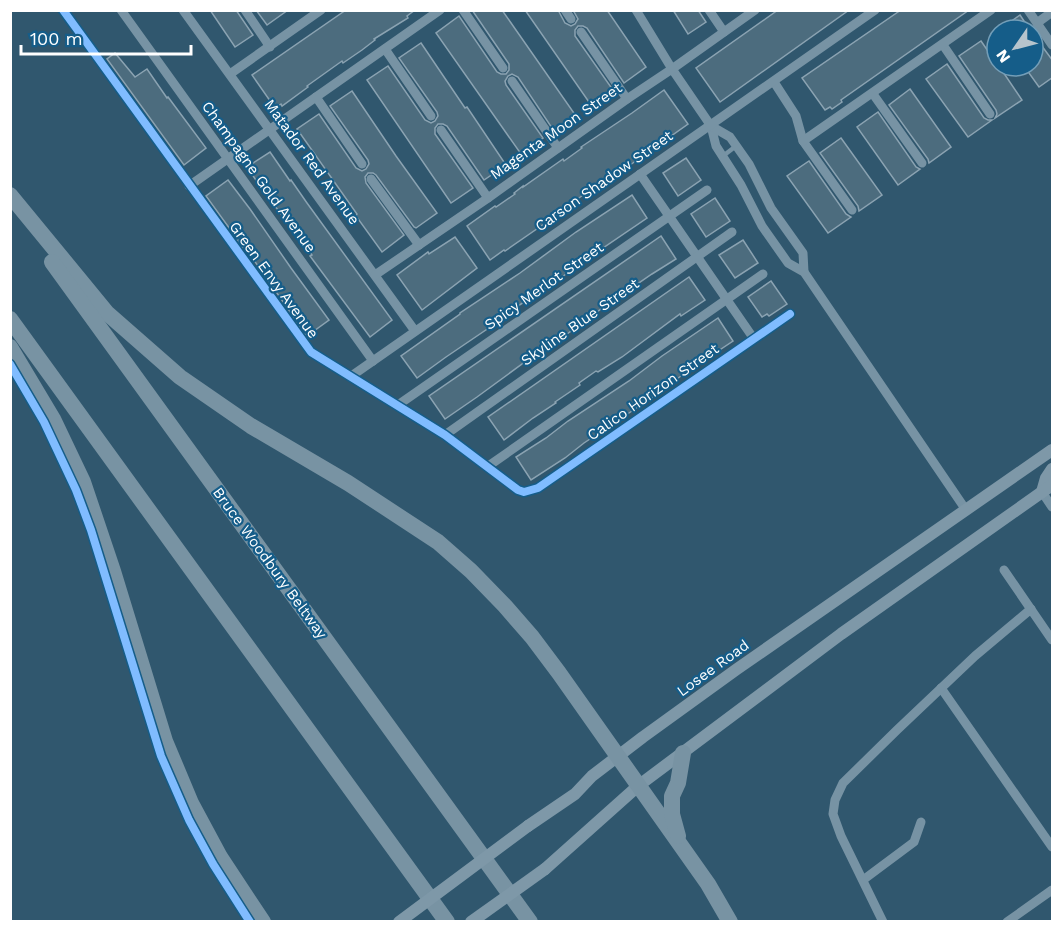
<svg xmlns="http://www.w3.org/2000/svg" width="1063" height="932" font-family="'Work Sans',sans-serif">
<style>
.building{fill:#4c6c7e;stroke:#8ba3b2;stroke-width:1.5}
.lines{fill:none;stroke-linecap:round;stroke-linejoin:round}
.lane{stroke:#7793a4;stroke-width:4.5}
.street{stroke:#7793a4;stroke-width:9}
.secondary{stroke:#7e98a8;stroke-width:12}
.highway{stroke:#7893a3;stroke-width:16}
.secondary-bridge{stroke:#7e98a8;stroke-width:12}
.cycleway-casing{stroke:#155d89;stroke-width:11}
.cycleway{stroke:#80bcff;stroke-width:8}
.labels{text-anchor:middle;stroke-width:4.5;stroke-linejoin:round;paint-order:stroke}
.street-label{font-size:15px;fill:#fff;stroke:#155d89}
</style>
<rect width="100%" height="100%" fill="#30576e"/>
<!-- building -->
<g class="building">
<path d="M210,10H236L253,35L235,47Z"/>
<path d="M256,10H288L267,25Z"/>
<path d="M346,10H415L407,16L408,18L374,39L375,40L362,50L343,63L342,61L307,86L308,87L282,106L281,104L275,108L252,75Z"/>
<path d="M472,10H502L576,116L554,131L518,77L512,74L508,76L505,81L506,85L543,138L521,154L436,33L459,16L497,72L501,74H506L509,70V64Z"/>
<path d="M525,10H558L565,23L571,26L575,24L578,19L573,10H607L646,67L624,83L587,28L583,26H578L575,30V36L613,90L591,105Z"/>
<path d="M673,10H698L706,22L688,34Z"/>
<path d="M778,10H849L720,102L696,68Z"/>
<path d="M901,10H969L841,100L842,102L832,109L830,107L825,110L802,78Z"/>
<path d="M1020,15L1030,30H999Z"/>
<path d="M1033,34L1053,61V77L1039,87L1024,66H1033Z"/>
<path d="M981,41L997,64V66H999L1022,100L995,118L997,114L996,110L959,56Z"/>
<path d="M421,43L465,108L467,107L506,165L484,180L447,126L443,124H438L435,128V134L473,188L451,203L367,80L388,66L425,120L431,123L435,121L438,116L437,112L399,58Z"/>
<path d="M115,53L135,77L147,69L167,98L168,97L206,148L184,165L107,59Z"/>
<path d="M947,64L984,118L988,120H992L968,137L926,79Z"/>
<path d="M910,89L951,147L929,163L928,159L889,105Z"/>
<path d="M664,90L688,124L623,170L622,168L586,193L569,205L570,206L505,251L504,250L490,260L467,226L495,206L496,207L515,194L514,193L523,186V187L563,159L564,161L582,148L581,147L632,113Z"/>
<path d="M352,91L396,156L437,213L416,228L414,227L376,175L373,173H368L365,177L366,183L404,235L382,252L356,216L357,214L297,129L319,114L356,168L362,171L366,169L369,164L368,160L330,106Z"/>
<path d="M878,112L916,167L920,169L898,185L857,127Z"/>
<path d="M841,138L882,195L859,211L858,206L820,153Z"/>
<path d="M270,152L290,181L291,180L307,203L392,320L370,337L310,256L312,255L262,189L247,167Z"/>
<path d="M686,158L701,180L678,196L663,173Z"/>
<path d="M809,161L846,214L851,217L828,233L787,176Z"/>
<path d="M228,180L250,209L291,268L329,320L307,336L244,246L243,247L206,196Z"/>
<path d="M632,195L647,218L594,254V253L558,280L498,319L499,321L446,357L417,378L401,356L460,314V313L520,273L576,232Z"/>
<path d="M715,198L730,221L706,237L691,214Z"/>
<path d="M661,236L676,259L652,274L581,323V324L557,341L534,357L533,356L477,397L445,419L429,396Z"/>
<path d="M455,237L477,268L422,310L397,275L428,252L429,254Z"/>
<path d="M743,240L758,263L735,278L719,255Z"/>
<path d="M689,277L705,300L681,316L680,314L622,357L598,372L596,371L579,383L580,385L555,402L556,403L533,418L504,440L488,417Z"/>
<path d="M771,281L787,304L769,316L767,314L762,317L748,297Z"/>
<path d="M718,318L733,341L685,373L650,399L584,443L565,458L531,480L516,457L546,438L568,421L629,381L662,356Z"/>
</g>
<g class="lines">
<!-- lane -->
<path class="lane" d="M723,156L736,146"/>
<!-- street -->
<g class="street">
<path d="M63,10L311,352L445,435L518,490L524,492L538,488L790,314"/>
<path d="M121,10L373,361"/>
<path d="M183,10L415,331"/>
<path d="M245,10L270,47"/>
<path d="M463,10L503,68"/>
<path d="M565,10L571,19"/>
<path d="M636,10L672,69L711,126L716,146L741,185L762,226L788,263L804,272L966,510"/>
<path d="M709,10L724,32"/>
<path d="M1028,10L1052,45"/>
<path d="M1037,23L1052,12"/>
<path d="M581,32L627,99"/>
<path d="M943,45L990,114"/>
<path d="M385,49L431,116"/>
<path d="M230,74L321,10"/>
<path d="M512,81L558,148"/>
<path d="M774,82L796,116L803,141L852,210"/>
<path d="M873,94L922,163"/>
<path d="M316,97L362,164"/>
<path d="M711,126L730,137L749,164L771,208L803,253L804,272"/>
<path d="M441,130L488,198"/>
<path d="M803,141L991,10"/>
<path d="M640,174L754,339"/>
<path d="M371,179L419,245"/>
<path d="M189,186L440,10"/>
<path d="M375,275L488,198L627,99L672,69L755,10"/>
<path d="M350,377L875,10"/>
<path d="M398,405L707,190"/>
<path d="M445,435L732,232"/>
<path d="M487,467L763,274"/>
<path d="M1042,492L1052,507"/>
<path d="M1004,570L1052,640"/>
<path d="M941,688L1052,847"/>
<path d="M863,880L914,842L921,822"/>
<path d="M883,922L841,836L833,814L835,800L843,783L897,730L975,656L1031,609"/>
<path d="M1007,922L1052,890"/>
</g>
<!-- secondary -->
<g class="secondary">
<path d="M1042,492L1046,478L1052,469"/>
<path d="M528,826L575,794L592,776L643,737L737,669L1052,450"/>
<path d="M545,869L638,786L841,634L1052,485"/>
</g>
<!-- highway -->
<g class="highway">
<path d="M10,195L107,313L180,377L251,426L348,483L438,542L471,571L505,606L532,637L559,673L708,884L730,922"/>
<path d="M52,262L530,922"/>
<path d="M10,319L447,922"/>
<path d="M10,347L53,419L83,482L113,571L165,741L191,803L220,857L263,922"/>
<path d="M678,836L672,814V796L678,783L683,753"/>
</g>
<!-- secondary-bridge -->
<g class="secondary-bridge">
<path d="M399,922L528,826"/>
<path d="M471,922L545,869"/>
</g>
<!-- cycleway casing -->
<g class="cycleway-casing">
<g id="cycleway">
<path d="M63,10L311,352L445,435L518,490L524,492L538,488L790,314"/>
<path d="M10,364L44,422L76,490L91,530L161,756L189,820L213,864L250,922"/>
</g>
</g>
<!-- cycleway -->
<use href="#cycleway" class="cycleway"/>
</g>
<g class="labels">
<!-- street labels -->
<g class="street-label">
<text transform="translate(556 131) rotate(-35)" y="5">Magenta Moon Street</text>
<text transform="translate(312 162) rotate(54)" y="5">Matador Red Avenue</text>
<text transform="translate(259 177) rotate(54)" y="5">Champagne Gold Avenue</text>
<text transform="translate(604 181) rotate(-35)" y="5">Carson Shadow Street</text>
<text transform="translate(274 280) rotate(54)" y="5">Green Envy Avenue</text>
<text transform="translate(544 286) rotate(-35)" y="5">Spicy Merlot Street</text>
<text transform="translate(580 322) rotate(-35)" y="5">Skyline Blue Street</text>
<text transform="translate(653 392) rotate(-35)" y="5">Calico Horizon Street</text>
<text transform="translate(270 563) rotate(54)" y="5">Bruce Woodbury Beltway</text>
<text transform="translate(713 668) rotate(-36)" y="5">Losee Road</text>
</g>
</g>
<!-- border -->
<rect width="1063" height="932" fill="none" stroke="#ffffff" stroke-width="24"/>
<!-- north arrow -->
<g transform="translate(1015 48) rotate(235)"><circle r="28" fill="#155d89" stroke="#739eb8" stroke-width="1.5"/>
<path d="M0-4.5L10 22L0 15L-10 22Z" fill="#b7c4cc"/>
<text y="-9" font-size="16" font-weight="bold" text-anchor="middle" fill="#ffffff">N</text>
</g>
<!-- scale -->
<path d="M21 45v9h170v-9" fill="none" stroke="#ffffff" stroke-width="3"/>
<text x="30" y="45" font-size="18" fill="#ffffff" stroke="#155d89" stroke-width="4.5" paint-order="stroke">100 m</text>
</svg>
